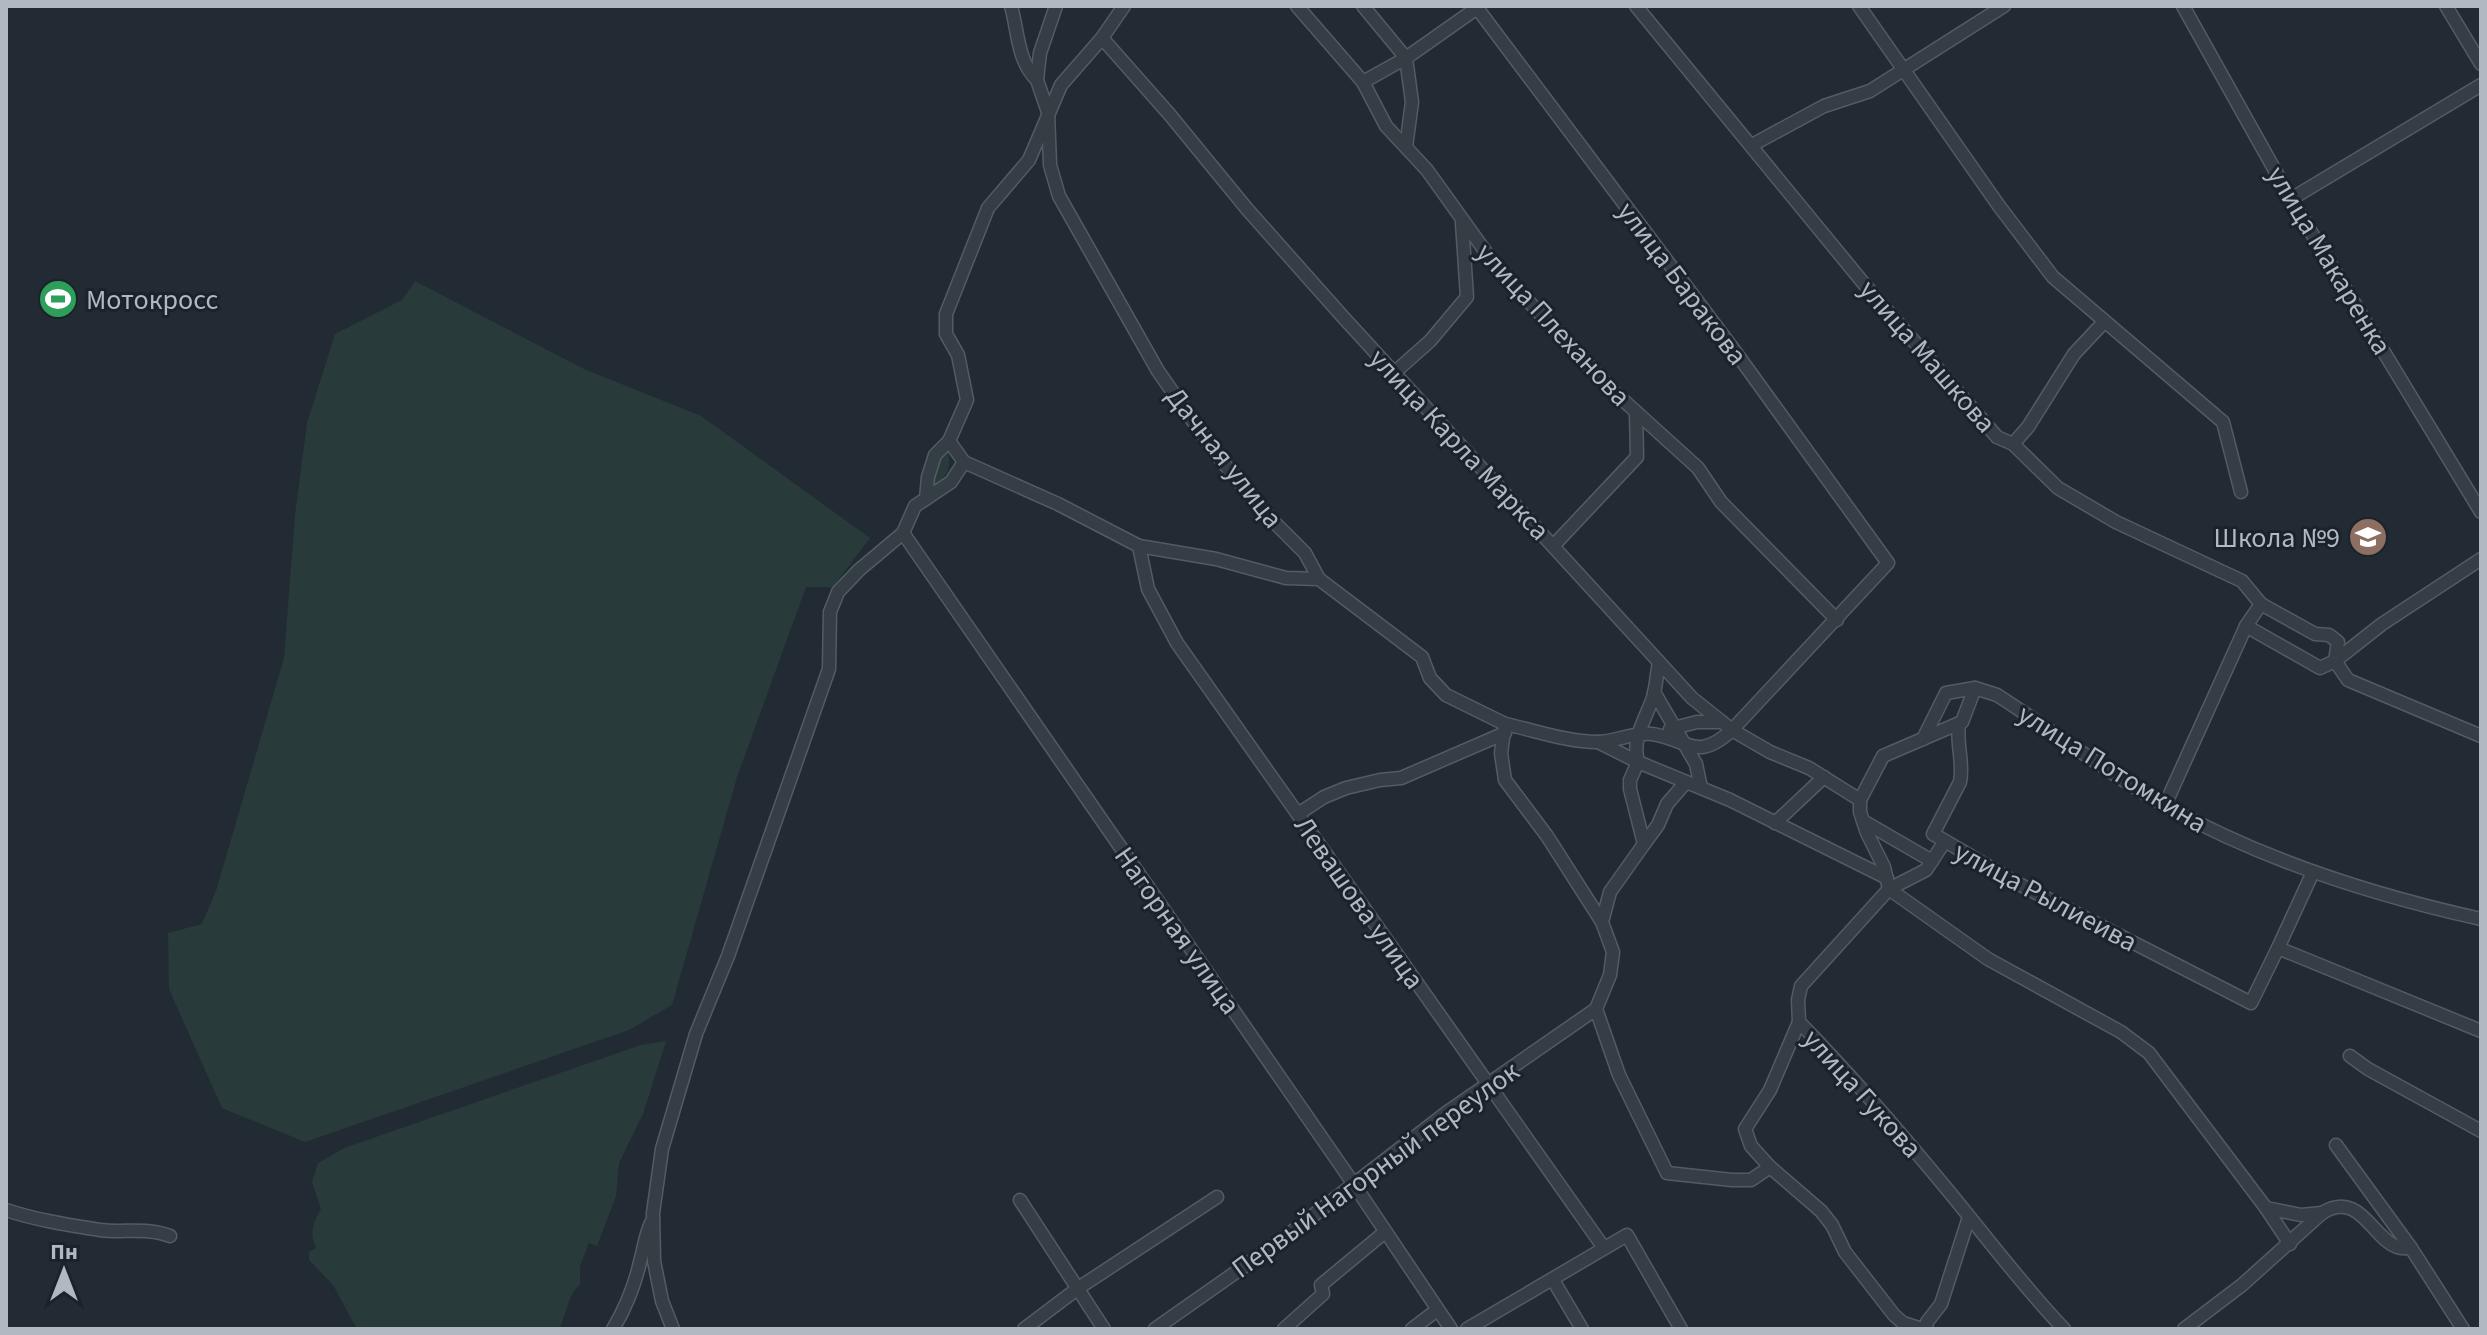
<svg xmlns="http://www.w3.org/2000/svg" width="2487" height="1335" font-family="'Source Sans 3',sans-serif">
<style>
.green{fill:#283a39}
.lines{fill:none;stroke-linecap:round;stroke-linejoin:round}
.minor-casing{stroke:#535b63;stroke-width:15}
.minor{stroke:#353d45;stroke-width:12}
.labels{text-anchor:middle;stroke-width:6;stroke-linejoin:round;paint-order:stroke}
.street-label{font-size:28px;fill:#b0b8c2;stroke:#1b222a}
.poi-label{font-size:28px;fill:#b0b8c2;stroke:#1b222a;text-anchor:start}
</style>
<rect width="100%" height="100%" fill="#222b34"/>
<!-- green -->
<g class="green">
<path d="M415,281L584,369L701,416L870,538L833,587H806L737,777L672,1005L629,1030L305,1142L222,1108L169,989L168,933L202,924L216,891L284,658L295,515L307,423L335,334L402,300Z"/>
<path d="M947,448C953,470 947,478 929,488L938,458Z"/>
<path d="M666,1041L643,1114L619,1163L616,1196L597,1246L589,1243L580,1266V1285C567,1295 567,1315 559,1329H357L333,1285L309,1260V1252L316,1248C309,1234 313,1222 321,1209L312,1182L318,1163L344,1148L641,1045Z"/>
</g>
<g class="lines">
<!-- minor casing -->
<g class="minor-casing">
<g id="minor">
<path d="M1011,6C1018,30 1017,61 1037,80"/>
<path d="M1056,6L1040,53L1037,80L1048,112L1050,165L1059,196L1158,371L1216,454L1269,517L1305,553L1319,579L1422,657L1430,678L1446,695L1505,724L1501,753L1505,780L1547,836L1602,922L1613,952L1610,975L1596,1009L1446,1113L1276,1244L1155,1329"/>
<path d="M1297,6L1363,82L1386,126L1427,170L1498,269L1613,391L1698,468L1721,502L1837,620"/>
<path d="M1363,6L1406,58L1412,102L1406,147"/>
<path d="M1480,6L1477,8L1734,350L1888,563L1732,730C1696,763 1688,739 1652,734C1633,732 1615,742 1597,742C1567,742 1534,730 1505,724"/>
<path d="M1636,6L1865,285L1997,437L2013,444L2058,488L2116,522L2242,581L2261,604L2315,634L2329,635L2338,642L2335,661L2348,680L2481,736"/>
<path d="M1859,6L1999,206L2053,277L2223,422L2241,492"/>
<path d="M2183,6L2291,199L2481,512"/>
<path d="M2446,6L2481,64"/>
<path d="M1102,38L1170,115L1247,209L1343,317L1692,698L1732,730L1770,752L1809,768L1860,800"/>
<path d="M1363,82L1406,58L1477,8"/>
<path d="M1752,145L1824,106L1870,91L2004,6"/>
<path d="M2291,199L2481,85"/>
<path d="M1395,372L1430,341L1467,297L1462,223"/>
<path d="M949,441L964,462L1058,504L1139,546L1216,559L1286,578L1319,579"/>
<path d="M2013,444L2028,427L2074,354L2104,322"/>
<path d="M926,499L928,477L935,455L949,441L967,400L958,355L946,334V314L988,208L1029,160L1061,85L1102,38L1124,6"/>
<path d="M903,533L1353,1183L1451,1329"/>
<path d="M1554,545L1637,457L1636,412"/>
<path d="M1139,546L1148,589L1177,643L1604,1248"/>
<path d="M2246,626L2320,668L2335,661L2382,624L2481,559"/>
<path d="M1975,688L1962,722L1883,756L1860,800V812L1867,833L1884,867L1889,889L1801,986L1798,1000L1799,1022C1851,1075 1899,1131 1946,1188C1985,1235 2021,1284 2064,1329"/>
<path d="M1654,692L1696,764L1701,788"/>
<path d="M1670,729L1697,722H1722"/>
<path d="M1923,739L1946,693L1975,688L1997,695C2053,731 2107,773 2166,806C2263,860 2372,895 2481,919"/>
<path d="M1598,742L1638,762"/>
<path d="M1638,762C1631,737 1647,718 1654,694C1656,684 1657,673 1659,662"/>
<path d="M2165,805L2246,626L2261,604"/>
<path d="M1298,814L1324,797L1346,788L1380,780L1401,778L1505,733"/>
<path d="M1863,821L1932,861"/>
<path d="M1775,823L1824,777"/>
<path d="M1945,841L1933,834L1960,782C1964,763 1956,744 1959,724"/>
<path d="M1644,844L1658,825L1667,804L1686,782"/>
<path d="M1602,922L1610,892L1644,844L1630,789V780L1638,762L1730,800L1887,878"/>
<path d="M2278,948L2313,872"/>
<path d="M1596,1009L1619,1075L1667,1173L1732,1180H1751L1770,1167L1751,1146L1745,1129L1770,1090L1799,1022"/>
<path d="M2350,1056L2368,1069L2481,1131"/>
<path d="M2336,1145L2411,1248L2463,1329"/>
<path d="M1770,1167L1821,1211L1832,1225L1845,1252L1894,1315L1903,1323L1922,1329"/>
<path d="M1020,1200L1104,1329"/>
<path d="M2266,1208L2290,1244"/>
<path d="M6,1210C36,1220 69,1225 100,1230C123,1233 147,1227 170,1236"/>
<path d="M2322,1213C2360,1190 2371,1237 2397,1247C2402,1249 2406,1248 2411,1248"/>
<path d="M1553,1280L1582,1329"/>
<path d="M613,1329C625,1309 635,1284 640,1262C644,1248 645,1236 651,1223"/>
<path d="M673,1329L662,1301L654,1261L653,1213L662,1149L696,1034L728,956L829,669L830,612L838,592L859,570L903,533L915,506L951,482L964,462"/>
<path d="M1024,1329L1077,1289L1217,1197"/>
<path d="M1284,1329L1323,1294L1321,1285L1385,1232"/>
<path d="M1412,1329L1437,1310"/>
<path d="M1467,1329L1627,1235L1681,1329"/>
<path d="M1926,1329L1927,1322L1941,1304L1969,1217"/>
<path d="M2184,1329L2242,1285L2322,1213L2301,1215L2266,1208L2149,1053L2121,1032L1988,959L1889,889L1926,870L1945,841L2015,882L2251,1003L2278,948L2481,1031"/>
</g>
</g>
<!-- minor -->
<use href="#minor" class="minor"/>
</g>
<!-- icons -->
<defs>
<g id="stadium-disc" transform="scale(2)"><circle r="9.5" fill="#2e9e5b" stroke="#1b222a"/><path d="M0-5a6.5 5 0 1 0 0 10a6.5 5 0 1 0 0-10ZM-3.5-1.8h7v3.6h-7Z" fill="#fff"/></g>
<g id="school-disc" transform="scale(2)"><circle r="9.5" fill="#8d6e63" stroke="#1b222a"/><path d="M0-5L7-2L0 1L-7-2ZM-4 1L0 2.5L4 1V4Q0 6-4 4Z" fill="#fff"/></g>
</defs>
<g fill-rule="evenodd">
<use href="#stadium-disc" x="58" y="299"/>
<use href="#school-disc" x="2368" y="537"/>
</g>
<g class="labels">
<!-- street labels -->
<g class="street-label">
<text transform="translate(2330 260) rotate(59)" y="10">улица Макаренка</text>
<text transform="translate(1683 283) rotate(53)" y="10">улица Баракова</text>
<text transform="translate(1554 324) rotate(47)" y="10">улица Плеханова</text>
<text transform="translate(1928 356) rotate(49)" y="10">улица Машкова</text>
<text transform="translate(1460 444) rotate(47)" y="10">улица Карла Маркса</text>
<text transform="translate(1225 457) rotate(52)" y="10">Дачная улица</text>
<text transform="translate(2113 768) rotate(32)" y="10">улица Потомкина</text>
<text transform="translate(2046 896) rotate(28)" y="10">улица Рылиеива</text>
<text transform="translate(1360 902) rotate(55)" y="10">Левашова улица</text>
<text transform="translate(1178 930) rotate(55)" y="10">Нагорная улица</text>
<text transform="translate(1863 1093) rotate(48)" y="10">улица Гукова</text>
<text transform="translate(1375 1169) rotate(-36)" y="10">Первый Нагорный переулок</text>
</g>
<!-- poi labels -->
<g class="poi-label">
<text x="86" y="309">Мотокросс</text>
<text x="2340" y="547" text-anchor="end">Школа №9</text>
</g>
</g>
<!-- border -->
<rect width="2487" height="1335" fill="none" stroke="#b0b8c2" stroke-width="16"/>
<!-- north arrow -->
<g transform="translate(64 1271)" stroke="#1b222a" stroke-width="6" paint-order="stroke">
<path d="M0-6L14 30L0 20L-14 30Z" fill="#b0b8c2"/>
<text y="-12" font-size="22" font-weight="bold" text-anchor="middle" fill="#b0b8c2">Пн</text>
</g>
</svg>
